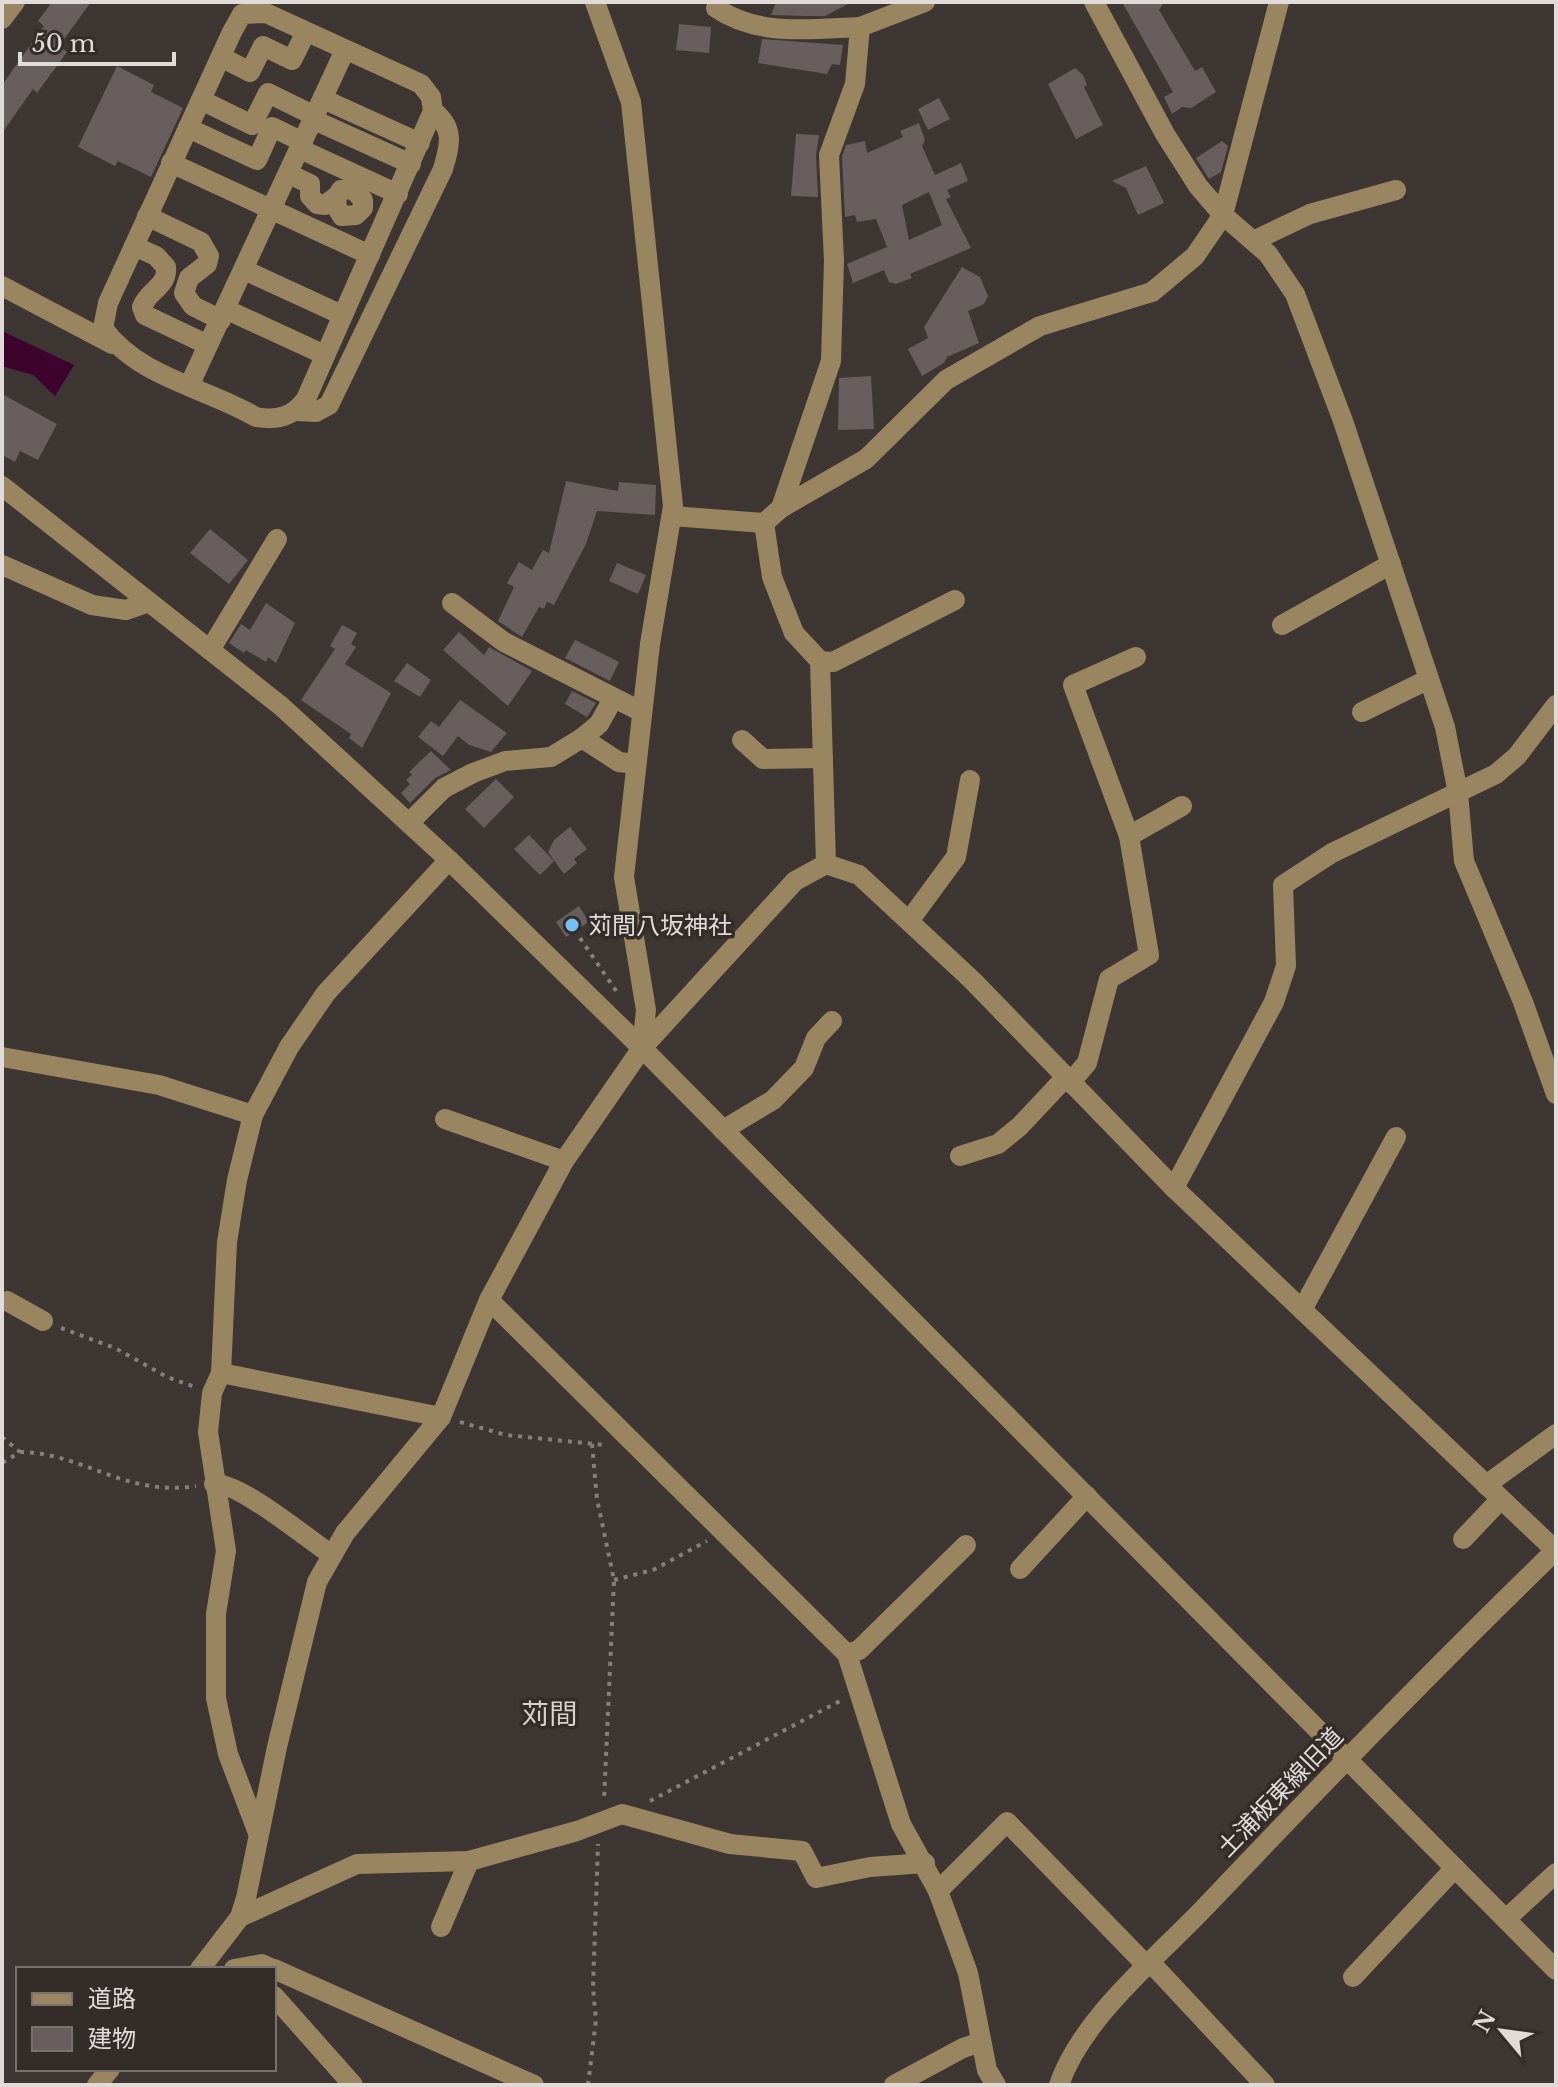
<svg xmlns="http://www.w3.org/2000/svg" width="1558" height="2087" font-family="'Libre Baskerville','Noto Sans JP',serif">
<style>
.water{fill:#3e022f}
.building{fill:#685e5e;fill-rule:evenodd}
.lines{fill:none;stroke-linecap:round;stroke-linejoin:round}
.path{stroke:#86807d;stroke-width:4;stroke-dasharray:4 6;stroke-linecap:butt}
.minor{stroke:#998660;stroke-width:20}
.poi-dot{fill:#72c1f5;stroke:#332c28;stroke-width:3}
.labels{text-anchor:middle;dominant-baseline:central;stroke-width:7;stroke-linejoin:round;paint-order:stroke}
.poi-label{font-size:24px;fill:#e0dbd9;stroke:#332c28;text-anchor:start}
.street-label{font-size:24px;fill:#e0dbd9;stroke:#332c28}
.quarter-label{font-size:28px;fill:#d9d0cb;stroke:#332c28}
</style>
<rect width="100%" height="100%" fill="#3d3632"/>
<polygon class="water" points="2,331 74,365 55,396 33,375 2,366"/>
<g class="building">
<polygon points="52,2 91,2 59,46 67,52 37,93 33,89 2,133 2,85 44,26 38,21"/>
<polygon points="776,2 852,2 825,16 804,16 771,15"/>
<polygon points="1122,2 1164,2 1159,10 1195,71 1202,67 1216,92 1191,108 1182,107 1172,114 1164,97 1173,92"/>
<polygon points="679,24 711,27 709,53 676,50"/>
<polygon points="762,39 843,45 840,65 832,64 827,74 758,63"/>
<polygon points="117,66 154,85 151,92 183,108 151,177 118,161 115,166 78,147"/>
<polygon points="1075,68 1083,75 1087,85 1084,87 1103,125 1076,139 1048,84"/>
<polygon points="939,98 950,119 928,130 918,109"/>
<path d="M 919,123 L 925,140 L 922,146 L 935,175 L 961,163 L 968,181 L 947,190 L 951,197 L 946,199 L 971,248 L 910,274 L 912,278 L 896,284 L 889,282 L 884,270 L 853,283 L 847,264 L 887,247 L 876,219 L 857,222 L 855,215 L 845,217 L 842,157 L 846,145 L 865,141 L 867,153 L 903,137 L 900,131 ZM 929,192 L 942,225 L 909,240 L 902,205 Z"/>
<polygon points="796,134 819,135 816,156 818,197 791,196"/>
<polygon points="1222,141 1228,146 1221,172 1209,179 1196,158"/>
<polygon points="1146,166 1164,203 1138,215 1126,188 1112,181"/>
<polygon points="962,267 980,277 988,296 984,304 968,311 979,343 947,357 944,363 922,376 908,349 928,338 924,327"/>
<polygon points="871,376 874,429 838,430 839,378"/>
<polygon points="2,394 57,424 38,460 20,451 15,462 2,455"/>
<polygon points="566,481 618,491 619,482 656,485 655,515 597,511 586,544 554,605 547,602 544,609 539,607 522,637 498,621 514,587 507,583 519,562 532,570 543,550 549,553"/>
<polygon points="210,529 248,560 229,584 190,553"/>
<polygon points="617,563 646,575 638,594 609,581"/>
<polygon points="266,603 295,623 276,663 268,657 266,662 246,650 244,653 229,643 241,624 250,630"/>
<polygon points="342,625 357,633 351,644 356,647 345,664 391,693 362,748 349,738 351,734 301,700 335,649 330,646"/>
<polygon points="459,632 484,655 489,647 532,671 508,706 443,650"/>
<polygon points="575,640 619,662 610,681 565,658"/>
<polygon points="407,663 431,680 420,697 394,681"/>
<polygon points="572,691 596,703 587,717 565,704"/>
<polygon points="460,700 507,733 491,752 469,745 458,736 443,756 418,737 431,721 439,727"/>
<polygon points="431,751 451,770 435,778 410,803 401,793 410,784 406,780 412,775 409,772"/>
<polygon points="496,779 514,797 484,828 465,809"/>
<polygon points="570,827 587,849 574,859 577,863 564,874 548,852 554,840"/>
<polygon points="529,835 554,861 540,875 514,849"/>
<polygon points="579,906 589,922 566,937 556,922"/>
</g>
<g class="lines">
<g class="path">
<polyline points="580,938 619,995"/>
<polyline points="61,1328 115,1348 167,1377 195,1387"/>
<polyline points="460,1422 506,1435 605,1445"/>
<polyline points="2,1437 20,1452 2,1463"/>
<polyline points="592,1444 597,1499 614,1580 604,1800"/>
<path d="M 20,1452 C 85,1453 124,1497 196,1486"/>
<polyline points="614,1580 653,1570 707,1541"/>
<polyline points="650,1801 840,1701"/>
<polyline points="588,2085 596,2020 593,1988 598,1844"/>
</g>
<g class="minor">
<polyline points="595,2 631,102 673,506 650,644 624,877 646,1010 642,1048"/>
<polyline points="1094,2 1165,134 1198,186 1223,215 1268,254 1295,294 1343,421 1445,727 1458,793 1464,861 1523,1002 1556,1094"/>
<path d="M 716,8 C 759,37 810,29 860,27"/>
<path d="M 266,13 L 421,84 L 431,97 L 433,111 L 306,399 C 293,417 277,421 256,417 C 205,387 139,378 103,328 L 108,303 L 232,32 L 242,14 Z"/>
<polyline points="2,19 15,2"/>
<polyline points="221,57 250,72 263,46 292,60 306,32"/>
<polyline points="323,99 420,143"/>
<polyline points="201,100 252,125 268,93 315,116"/>
<polyline points="314,120 411,164"/>
<polyline points="188,128 257,160 272,127 303,142"/>
<polyline points="300,149 398,194"/>
<polyline points="171,163 370,255"/>
<polyline points="289,174 310,184 310,196 317,204 325,205 337,196 336,206 342,216 356,215 363,208 363,200 353,189 341,190 337,196"/>
<polyline points="147,216 201,242 209,256 207,264 189,278 184,293 193,306 221,320"/>
<polyline points="1255,240 1310,214 1396,190"/>
<path d="M 134,246 L 156,256 L 166,267 C 168,287 148,290 142,307 L 145,315 L 208,345"/>
<polyline points="244,270 342,315"/>
<polyline points="2,286 112,344"/>
<polyline points="225,309 325,355"/>
<polyline points="189,386 345,50"/>
<path d="M 297,411 L 316,412 L 329,405 L 443,169 C 450,145 455,128 433,111"/>
<polyline points="2,486 281,706 449,860 642,1048 1556,1970"/>
<polyline points="781,508 866,459 946,380 1040,326 1152,292 1195,256 1223,215 1279,2"/>
<polyline points="672,516 764,523"/>
<polyline points="2,565 92,605 126,610 149,602"/>
<polyline points="452,603 504,642 642,712"/>
<polyline points="1282,625 1391,564"/>
<polyline points="210,650 277,539"/>
<polyline points="820,661 833,662 955,600"/>
<polyline points="1362,712 1429,679"/>
<polyline points="582,738 619,762 636,764"/>
<polyline points="742,740 763,759 823,758"/>
<polyline points="409,823 444,788 473,773 505,761 551,757 582,738 599,724 613,699"/>
<polyline points="1129,836 1073,685 1136,657"/>
<polyline points="826,864 859,875 972,980 1174,1188 1555,1550"/>
<polyline points="909,921 956,857 970,780"/>
<polyline points="2,1057 159,1085 253,1115"/>
<polyline points="1070,1083 1087,1063 1109,979 1149,955 1129,836 1182,806"/>
<polyline points="445,1119 564,1161"/>
<polyline points="723,1130 773,1100 804,1068 816,1038 832,1021"/>
<polyline points="960,1156 998,1144 1020,1126 1065,1078"/>
<polyline points="1174,1188 1274,1002 1286,966 1283,885 1332,853 1496,774 1517,756 1556,705"/>
<polyline points="489,1300 847,1654 901,1824 938,1891 968,1973 987,2070 996,2085"/>
<polyline points="7,1301 43,1321"/>
<polyline points="1302,1310 1396,1137"/>
<polyline points="221,1373 441,1417"/>
<path d="M 214,1484 C 238,1481 309,1540 332,1555"/>
<polyline points="1486,1485 1556,1434"/>
<polyline points="1463,1539 1501,1499"/>
<polyline points="1020,1569 1087,1496"/>
<polyline points="847,1654 859,1650 966,1545"/>
<polyline points="258,1833 228,1754 216,1698 216,1614 226,1551 208,1432 212,1393 221,1373 227,1242 237,1180 253,1115 289,1047 326,993 449,860"/>
<polyline points="938,1891 1007,1822 1148,1967"/>
<polyline points="240,1917 357,1864 469,1861 577,1831 622,1814 730,1844 802,1851 816,1878 870,1867 925,1863"/>
<polyline points="1506,1919 1556,1873"/>
<polyline points="441,1927 469,1861"/>
<polyline points="1152,1964 1265,2085"/>
<polyline points="200,1969 240,1917 246,1898 277,1747 317,1582 345,1533 441,1417 489,1300 564,1161 642,1048 795,881 826,864 820,661 794,633 772,577 764,523 781,508 831,361 834,261 829,155 855,84 860,27 925,2"/>
<polyline points="234,1969 262,1964 273,1969"/>
<polyline points="274,1969 534,2085"/>
<polyline points="1353,1977 1455,1868"/>
<polyline points="274,1996 353,2085"/>
<polyline points="97,2085 110,2069"/>
<polyline points="894,2085 963,2048 981,2042"/>
<path d="M 1059,2085 C 1082,2017 1159,1956 1208,1904 C 1322,1784 1437,1665 1556,1550"/>
</g>
</g>
<circle class="poi-dot" cx="572" cy="925" r="8"/>
<g class="labels">
<g class="poi-label">
<text x="588" y="925">苅間八坂神社</text>
</g>
<g class="street-label">
<text transform="translate(1280 1792) rotate(-46)">土浦板東線旧道</text>
</g>
<g class="quarter-label">
<text x="549" y="1714">苅間</text>
</g>
</g>
<rect width="1558" height="2087" fill="none" stroke="#e0dbd9" stroke-width="8"/>
<rect x="16" y="1967" width="260" height="104" fill="#332c28" stroke="#78726f" stroke-width="2"/>
<rect x="32" y="1993" width="40" height="12" fill="#998660" stroke="#78726f" stroke-width="2"/>
<text x="88" y="2007" font-size="24" fill="#e0dbd9">道路</text>
<rect x="32" y="2027" width="40" height="24" fill="#685e5e" stroke="#78726f" stroke-width="2"/>
<text x="88" y="2047" font-size="24" fill="#e0dbd9">建物</text>
<g transform="translate(1502 2031) rotate(299)" stroke="#332c28" stroke-width="6" paint-order="stroke">
<path d="M0-6L14 30L0 20L-14 30Z" fill="#e0dbd9"/>
<text y="-12" font-size="22" font-weight="bold" text-anchor="middle" fill="#e0dbd9">N</text>
</g>
<path d="M20 52v12h154v-12" fill="none" stroke="#e0dbd9" stroke-width="4"/>
<text x="32" y="52" font-size="24" fill="#e0dbd9" stroke="#332c28" stroke-width="6" paint-order="stroke">50 m</text>
</svg>
